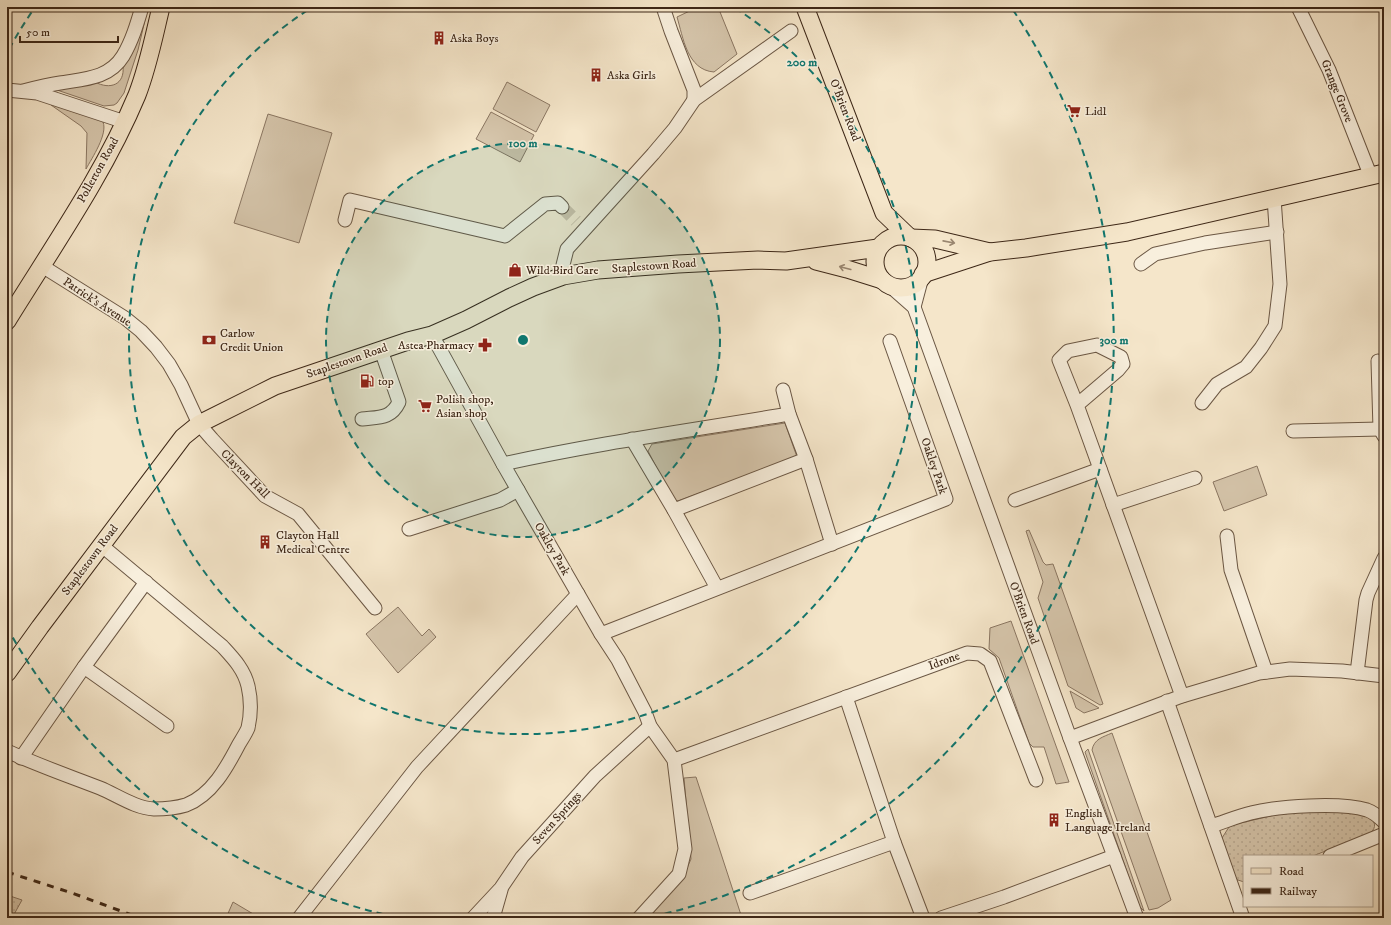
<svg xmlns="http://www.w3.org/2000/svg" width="1391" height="925" font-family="'IM FELL DW Pica',serif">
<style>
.grass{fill:#d6c6ac;stroke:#8a7662}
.park{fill:url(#park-dots);stroke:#8a7662}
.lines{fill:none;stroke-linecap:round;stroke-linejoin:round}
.minor-tunnel{stroke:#d0c0a6;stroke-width:13;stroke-dasharray:13 6;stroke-linecap:butt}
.minor-casing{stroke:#6b5744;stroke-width:15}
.major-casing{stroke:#3d2717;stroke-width:19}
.minor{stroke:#f8efdd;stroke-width:13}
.major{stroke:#f5e6ca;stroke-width:17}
.rail{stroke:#3d2717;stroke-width:3;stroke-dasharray:7 7;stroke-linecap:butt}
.oneway{stroke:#998670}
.ring{fill:none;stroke:#0f766e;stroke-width:2;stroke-dasharray:7 5}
.labels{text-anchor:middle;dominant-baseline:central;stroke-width:3;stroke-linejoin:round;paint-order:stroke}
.poi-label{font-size:12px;fill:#3d2717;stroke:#f8efdd;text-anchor:start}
.street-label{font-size:12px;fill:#3d2717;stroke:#f8efdd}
.centre{fill:#0f766e;stroke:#f8efdd;stroke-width:2}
.ring-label{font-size:12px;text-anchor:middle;font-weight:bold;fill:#0f766e;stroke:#f8efdd;stroke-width:3;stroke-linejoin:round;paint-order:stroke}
</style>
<defs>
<pattern id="park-dots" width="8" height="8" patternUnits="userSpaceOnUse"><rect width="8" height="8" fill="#d6c6ac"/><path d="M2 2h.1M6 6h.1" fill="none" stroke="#b9aa93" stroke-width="1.8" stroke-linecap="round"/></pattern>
</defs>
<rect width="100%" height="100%" fill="#f5e6ca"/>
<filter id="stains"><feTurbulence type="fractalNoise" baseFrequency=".005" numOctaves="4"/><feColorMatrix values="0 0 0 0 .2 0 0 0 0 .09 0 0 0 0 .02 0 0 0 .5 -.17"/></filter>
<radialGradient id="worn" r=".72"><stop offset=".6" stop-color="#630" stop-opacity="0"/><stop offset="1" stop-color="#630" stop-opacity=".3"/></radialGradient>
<g class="grass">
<path d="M 148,7 L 138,50 L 124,93 L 117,103 L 114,105 L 104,106 L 54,89 L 95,82 C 110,90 125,85 123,66 Z"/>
<path d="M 698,7 L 718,7 L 737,54 L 714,72 C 687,70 683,37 677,17 Z"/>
<polygon points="507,82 550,105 536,132 493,109"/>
<path d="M 54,103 L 97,117 L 103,122 C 108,134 92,158 86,169 L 87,133 L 81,126 L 51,105 Z"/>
<polygon points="491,112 534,135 520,162 476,139"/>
<polygon points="268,114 332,133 299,243 234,223"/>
<polygon points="785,423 797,457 678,501 673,500 648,451 652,444"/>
<polygon points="1257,466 1267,495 1224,511 1213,482"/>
<polygon points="1029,530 1043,562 1046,565 1053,564 1103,704 1100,705 1068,686 1038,598 1043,582 1026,531"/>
<polygon points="398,607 422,636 429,629 436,637 398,673 366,634"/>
<polygon points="1011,621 1069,782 1056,784 1044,747 1033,747 1029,743 999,658 989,649 990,628"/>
<polygon points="1070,691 1099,708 1084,713 1076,708"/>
<path d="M 1112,733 L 1171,900 L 1158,908 L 1149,910 L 1092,750 C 1094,739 1103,737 1112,733 Z"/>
<polygon points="1088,749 1144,911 1139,906 1085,752"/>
<polygon points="696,777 742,918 647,918 684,875 691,859 684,778"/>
<polygon points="233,902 260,918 226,918"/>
</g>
<g class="park">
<path d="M 1338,811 C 1346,812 1360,813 1367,816 C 1376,820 1377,828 1370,833 L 1313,856 L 1244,856 L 1244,882 L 1235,879 L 1222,838 L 1229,827 L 1236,824 L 1275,815 L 1300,812 Z"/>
<polygon points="7,895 22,900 12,918 7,918"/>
</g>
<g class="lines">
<polyline class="minor-tunnel" points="562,207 576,221"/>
<g class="minor-casing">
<g id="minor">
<polyline points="663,7 671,31 694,90 694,100"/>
<polyline points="1298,7 1329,70 1371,177"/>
<polyline points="7,90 37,93 125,122"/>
<path d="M 23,91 C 35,88 47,85 60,83 C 83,79 109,79 123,56 C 132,41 137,24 142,7"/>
<polyline points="345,220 350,200 505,236 545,204 558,203 562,207"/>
<polyline points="1141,264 1155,254 1205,243 1277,232"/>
<polyline points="42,266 125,318 141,331 156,347 169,364 181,385 199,424 212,439 265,496 298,514 375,608"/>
<polyline points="563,276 563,265 567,249 653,154 675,128 694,100 791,31"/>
<polyline points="889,285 914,307 1070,738 1137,918"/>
<polyline points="914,307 922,277"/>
<polyline points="432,335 503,464 601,634 618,660 645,712 650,726 674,760 685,849 679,874 639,918"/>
<polyline points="1378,361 1380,429 1384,436"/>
<polyline points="783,390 789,414 806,459 832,544"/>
<polyline points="1202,403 1217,384 1246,367 1261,348 1275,326 1280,284 1274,198"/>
<polyline points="1077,405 1118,370 1123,364 1121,357 1097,345 1068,351 1059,360 1077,405 1182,696"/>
<path d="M 362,419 C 379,417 391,419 399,402 L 381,350"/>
<polyline points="1293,431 1380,429"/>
<polyline points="632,439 674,510 717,588"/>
<path d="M 503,464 C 598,443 694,430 789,414"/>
<polyline points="1015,500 1100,469"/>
<polyline points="1113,505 1195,478"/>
<polyline points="674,510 806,459"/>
<polyline points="409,529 500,500 518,490"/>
<polyline points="1227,536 1231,570 1266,672"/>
<polyline points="601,634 946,499 890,341"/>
<polyline points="84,667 167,726"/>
<polyline points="1357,673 1366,600 1368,593 1384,558"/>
<polyline points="846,697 894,842 923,918"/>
<polyline points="1167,701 1243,918"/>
<polyline points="1070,738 1182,696 1259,673 1290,669 1342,671 1384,676"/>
<path d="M 7,751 C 37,765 69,776 100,788 C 117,795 135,808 154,809 C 165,809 176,808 186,805 C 212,795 227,767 239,744 C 242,739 246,733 248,728 C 251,715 251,699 248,686 C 244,669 233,658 222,646 L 101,545"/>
<polyline points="21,758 84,667 146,582"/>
<polyline points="674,760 967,653 980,654 990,661 1036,780"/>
<path d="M 1211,826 C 1224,822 1238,816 1251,813 C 1278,806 1341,802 1367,810 C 1373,812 1379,817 1384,822"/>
<polyline points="1330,856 1384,834"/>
<polyline points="750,893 894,842"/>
<polyline points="299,918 417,767 578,594"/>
<polyline points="473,918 501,888 522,857 595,776 650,726"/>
<polyline points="493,918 501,890"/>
<polyline points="941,918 1004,897 1114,856"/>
</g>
</g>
<g class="major-casing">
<g id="major">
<polyline points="805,7 884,213 908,236"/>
<circle cx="901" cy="262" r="26"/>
<polyline points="911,238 935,239 990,252"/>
<polyline points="816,261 847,269 882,280"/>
<polyline points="923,274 990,252 1026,248 1127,232 1384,173"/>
<path d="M 7,321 C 52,248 104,174 137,95 C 148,67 154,36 161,7"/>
<polyline points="7,673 40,627 183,437 199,424 275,386 408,341 432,335 466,320 509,298 533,287 563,276 598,270 678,264 758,260 786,261 878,248"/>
</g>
</g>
<use href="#minor" class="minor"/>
<use href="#major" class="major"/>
<polyline class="rail" points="7,872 72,893 140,918"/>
</g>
<defs><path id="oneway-shaft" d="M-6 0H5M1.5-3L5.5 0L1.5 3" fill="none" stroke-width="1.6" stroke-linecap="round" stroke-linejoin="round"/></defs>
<g class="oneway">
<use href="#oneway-shaft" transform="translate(949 242) rotate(11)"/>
<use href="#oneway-shaft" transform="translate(845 268) rotate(-165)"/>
</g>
<circle cx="523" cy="340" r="197" fill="#0f766e" fill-opacity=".12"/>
<g class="ring">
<circle cx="523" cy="340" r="197"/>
<path d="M735 8A394 394 0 1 1 311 8"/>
<path d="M395 917A591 591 0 0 1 9 631M9 49A591 591 0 0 1 33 10M1013 10A591 591 0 0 1 651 917"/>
</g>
<defs>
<g id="building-bare" transform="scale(1.08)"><path d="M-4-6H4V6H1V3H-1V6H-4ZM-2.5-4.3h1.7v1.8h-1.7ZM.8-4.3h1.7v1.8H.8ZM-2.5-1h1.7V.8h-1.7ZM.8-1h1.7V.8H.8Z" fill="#8f2418" stroke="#f8efdd" stroke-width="2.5" paint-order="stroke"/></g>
<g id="supermarket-bare" transform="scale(1.08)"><path d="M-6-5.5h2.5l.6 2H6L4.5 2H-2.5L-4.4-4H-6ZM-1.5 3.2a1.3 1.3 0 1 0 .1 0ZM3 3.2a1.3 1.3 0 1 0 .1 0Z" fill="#8f2418" stroke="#f8efdd" stroke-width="2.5" paint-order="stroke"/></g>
<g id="shop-bare" transform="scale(1.08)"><path d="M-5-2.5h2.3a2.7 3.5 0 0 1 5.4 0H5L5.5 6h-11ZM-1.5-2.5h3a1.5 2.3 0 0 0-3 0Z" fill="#8f2418" stroke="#f8efdd" stroke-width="2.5" paint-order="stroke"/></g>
<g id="bank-bare" transform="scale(1.08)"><path d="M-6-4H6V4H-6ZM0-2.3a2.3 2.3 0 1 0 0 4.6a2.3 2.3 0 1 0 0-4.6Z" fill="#8f2418" stroke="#f8efdd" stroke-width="2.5" paint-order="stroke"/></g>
<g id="pharmacy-bare" transform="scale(1.08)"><path d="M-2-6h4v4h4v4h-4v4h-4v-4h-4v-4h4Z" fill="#8f2418" stroke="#f8efdd" stroke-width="2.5" paint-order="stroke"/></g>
<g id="fuel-bare" transform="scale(1.08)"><path d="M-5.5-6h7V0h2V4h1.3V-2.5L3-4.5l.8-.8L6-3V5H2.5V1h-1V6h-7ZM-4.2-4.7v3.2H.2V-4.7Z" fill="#8f2418" stroke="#f8efdd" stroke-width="2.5" paint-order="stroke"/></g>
</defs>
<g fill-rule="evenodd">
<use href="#building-bare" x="439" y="38"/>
<use href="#building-bare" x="596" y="75"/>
<use href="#supermarket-bare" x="1074" y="111"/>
<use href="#shop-bare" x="515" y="270"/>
<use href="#bank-bare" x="209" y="340"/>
<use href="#pharmacy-bare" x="485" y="345"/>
<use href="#fuel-bare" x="367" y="381"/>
<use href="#supermarket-bare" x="425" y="406"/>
<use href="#building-bare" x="265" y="542"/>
<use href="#building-bare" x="1054" y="820"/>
</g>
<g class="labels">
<g class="poi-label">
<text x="450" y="38">Aska Boys</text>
<text x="607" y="75">Aska Girls</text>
<text x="1085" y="111">Lidl</text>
<text x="526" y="270">Wild Bird Care</text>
<text x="220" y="333">Carlow<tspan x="220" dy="14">Credit Union</tspan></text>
<text x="474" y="345" text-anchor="end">Astea Pharmacy</text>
<text x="378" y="381">top</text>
<text x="436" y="399">Polish shop,<tspan x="436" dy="14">Asian shop</tspan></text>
<text x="276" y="535">Clayton Hall<tspan x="276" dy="14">Medical Centre</tspan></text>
<text x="1065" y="813">English<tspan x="1065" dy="14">Language Ireland</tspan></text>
</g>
<g class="street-label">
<text transform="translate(1337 91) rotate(68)">Grange Grove</text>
<text transform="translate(845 110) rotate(69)">O'Brien Road</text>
<text transform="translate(98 170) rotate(-61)">Pollerton Road</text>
<text transform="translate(654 266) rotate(-4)">Staplestown Road</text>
<text transform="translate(97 302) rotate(33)">Patrick's Avenue</text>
<text transform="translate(347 361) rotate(-19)">Staplestown Road</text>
<text transform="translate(934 466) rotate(71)">Oakley Park</text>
<text transform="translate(245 474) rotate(45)">Clayton Hall</text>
<text transform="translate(552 549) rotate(60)">Oakley Park</text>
<text transform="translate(90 560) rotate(-53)">Staplestown Road</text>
<text transform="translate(1024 613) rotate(70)">O'Brien Road</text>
<text transform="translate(944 661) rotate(-20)">Idrone</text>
<text transform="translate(557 818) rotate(-48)">Seven Springs</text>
</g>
</g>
<circle cx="523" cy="340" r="6" class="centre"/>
<g class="ring-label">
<text x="802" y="66">200 m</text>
<text x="523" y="147">100 m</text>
<text x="1114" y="344">300 m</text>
</g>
<rect width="1391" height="925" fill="none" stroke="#f5e6ca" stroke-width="24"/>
<rect x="8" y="8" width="1375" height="909" fill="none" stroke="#3d2717" stroke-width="2"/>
<rect x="12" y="12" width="1367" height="901" fill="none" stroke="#3d2717"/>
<rect x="1243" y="855" width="130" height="52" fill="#f8efdd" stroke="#ad9f8e"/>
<rect x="1251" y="868" width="20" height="6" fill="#f5e6ca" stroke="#ad9f8e"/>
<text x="1279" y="875" font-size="12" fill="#3d2717">Road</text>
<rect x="1251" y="888" width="20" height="6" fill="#3d2717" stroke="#ad9f8e"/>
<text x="1279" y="895" font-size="12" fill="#3d2717">Railway</text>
<path d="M20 36v6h98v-6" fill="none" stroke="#3d2717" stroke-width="2"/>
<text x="26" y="36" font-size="12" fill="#3d2717" stroke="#f8efdd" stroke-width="3" paint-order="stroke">50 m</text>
<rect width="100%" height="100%" filter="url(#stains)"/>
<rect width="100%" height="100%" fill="url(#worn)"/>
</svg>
